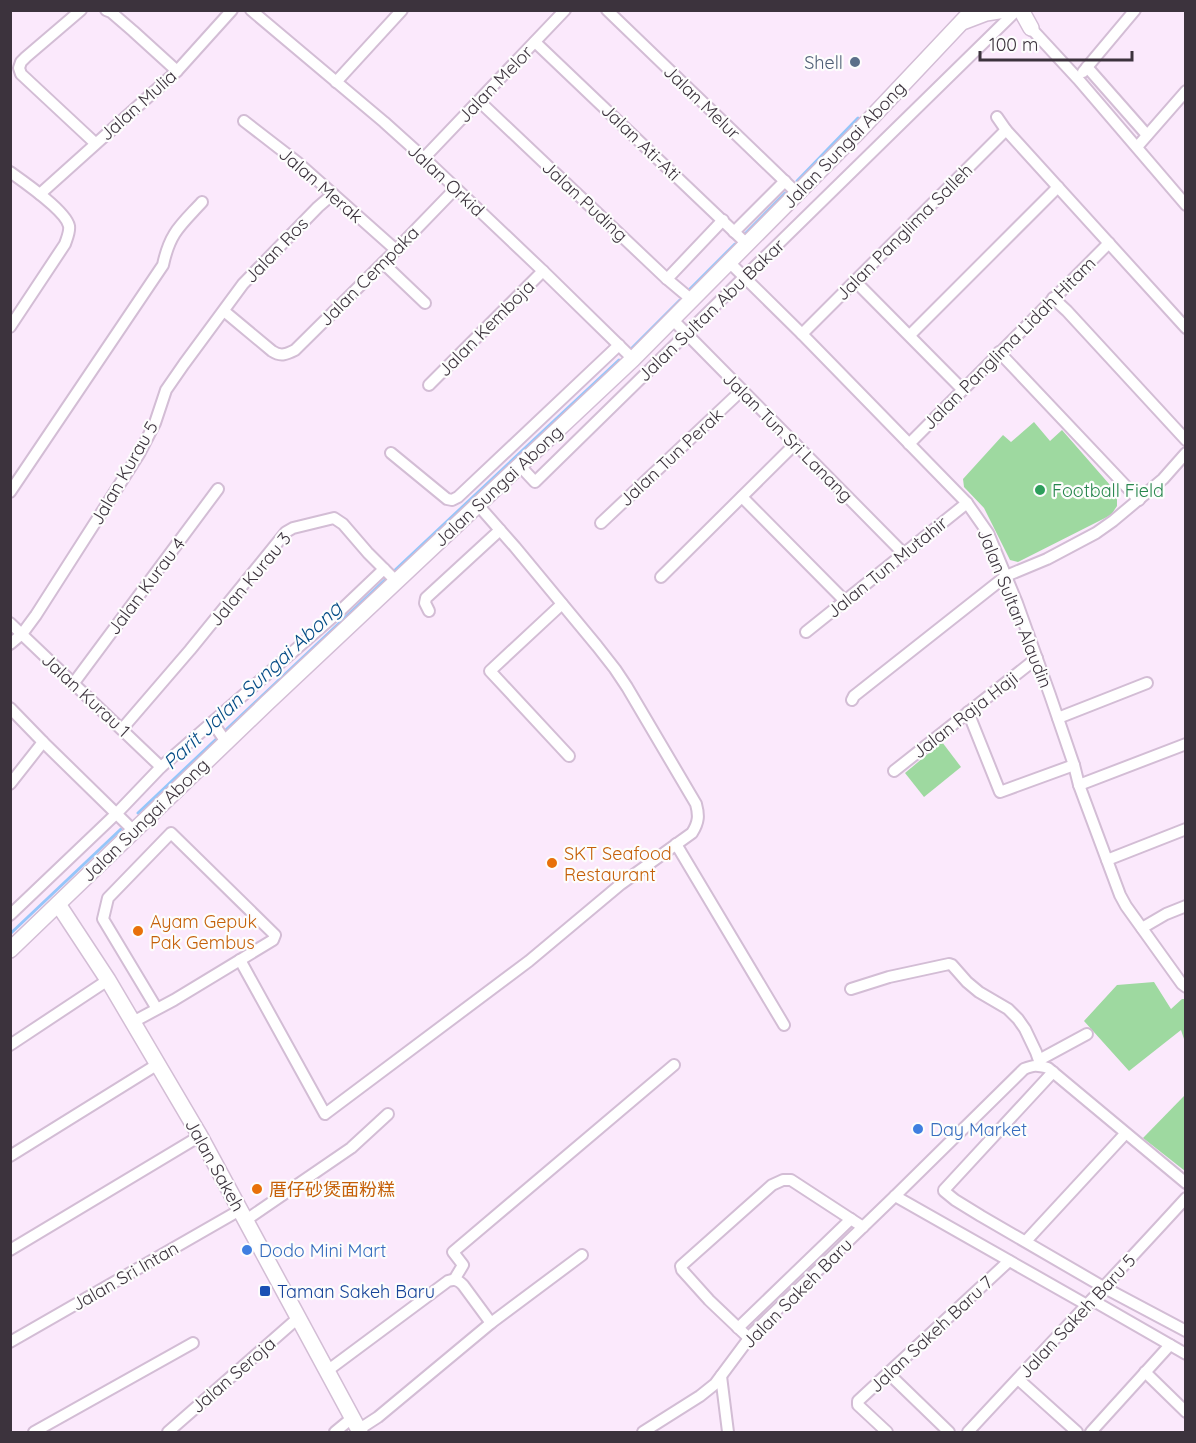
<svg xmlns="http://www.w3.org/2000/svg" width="1196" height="1443" font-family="Quicksand,'Noto Sans SC',sans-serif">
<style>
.green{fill:#9ed9a0}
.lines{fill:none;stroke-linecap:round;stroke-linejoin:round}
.stream{stroke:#95c6fa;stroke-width:3}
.street-casing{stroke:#d3bdd5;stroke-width:14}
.secondary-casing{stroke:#d3bdd5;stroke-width:18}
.street{stroke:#fff;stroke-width:10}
.secondary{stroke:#fff;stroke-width:15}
.service-dot{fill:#5c6f8a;stroke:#fdfdfd;stroke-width:2}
.leisure-dot{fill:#2e9e5b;stroke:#fdfdfd;stroke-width:2}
.food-dot{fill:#e8710a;stroke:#fdfdfd;stroke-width:2}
.shop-dot{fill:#3f7fe0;stroke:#fdfdfd;stroke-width:2}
.transit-dot{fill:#1a4fb4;stroke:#fdfdfd;stroke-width:2}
.labels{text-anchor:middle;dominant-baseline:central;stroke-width:4.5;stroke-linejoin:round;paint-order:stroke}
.service-label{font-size:18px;fill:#4e5e75;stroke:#fdfdfd;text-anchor:end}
.street-label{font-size:18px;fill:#3c333d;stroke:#fdfdfd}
.leisure-label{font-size:18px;fill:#27864d;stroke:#fdfdfd;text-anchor:start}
.food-label{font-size:18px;fill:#c56008;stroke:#fdfdfd;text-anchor:start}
.shop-label{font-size:18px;fill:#366cbe;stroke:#fdfdfd;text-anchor:start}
.transit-label{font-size:18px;fill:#164399;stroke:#fdfdfd;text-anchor:start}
.water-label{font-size:20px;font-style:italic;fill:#044c86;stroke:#fdfdfd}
</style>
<rect width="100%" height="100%" fill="#fbe9fc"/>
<g class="green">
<polygon points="1034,422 1050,441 1062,430 1117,493 1117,506 1111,515 1018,562 1010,560 984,508 964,487 963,479 1003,435 1011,442"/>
<polygon points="942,742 961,767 924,797 905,773"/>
<polygon points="1154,982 1171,1009 1182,999 1185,999 1185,1042 1181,1030 1129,1071 1084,1021 1117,985"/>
<polygon points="1185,1095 1185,1171 1143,1138"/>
</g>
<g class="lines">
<g class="stream">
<polyline points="797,181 858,118"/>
<polyline points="745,234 785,193"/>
<polyline points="690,289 735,244"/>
<polyline points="630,350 680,300"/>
<polyline points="393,572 619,360"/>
<polyline points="138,813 387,578"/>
<polyline points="10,934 121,829"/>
</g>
<g class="street-casing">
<g id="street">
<polyline points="81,10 26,57 21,62 19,68 21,74 95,143"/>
<polyline points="106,10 111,12 133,31 177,71"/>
<polyline points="251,10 384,122 424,158 543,271 633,359"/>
<polyline points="607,10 797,193"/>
<polyline points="1028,25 1078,79 1186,205"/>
<polyline points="535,42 747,244"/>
<polyline points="1087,67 1147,135"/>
<polyline points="1083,72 1135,10"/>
<polyline points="336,82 402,10"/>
<polyline points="479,101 667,279 692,300"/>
<polyline points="997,117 1006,130 1186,328"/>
<polyline points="244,121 297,162 396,250"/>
<polyline points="1137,147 1186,91"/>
<polyline points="424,158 565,10"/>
<path d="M 10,172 C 24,182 66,211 69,226 C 70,232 67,238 65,244 L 10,327"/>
<polyline points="40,194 177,71 232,10"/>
<polyline points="734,232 785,181"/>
<polyline points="729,262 802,334 967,503 988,533 1017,603 1050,695 1074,765 1079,785 1120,895 1126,906 1182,984 1186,987"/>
<polyline points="383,263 425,303"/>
<polyline points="667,279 723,220"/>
<polyline points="855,281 962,389"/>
<polyline points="1053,298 1067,311 1186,440"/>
<path d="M 224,311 L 272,351 C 281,357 287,354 295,350 L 396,250 L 455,189"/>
<polyline points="672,319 904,554"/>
<polyline points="802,334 1006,130"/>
<polyline points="910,335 1058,187"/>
<polyline points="999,352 1139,500"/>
<polyline points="429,385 543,271"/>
<polyline points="909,444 1109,243"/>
<polyline points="391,453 447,499 452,500 458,497 619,345"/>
<polyline points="520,466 535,482 1015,12"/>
<path d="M 10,492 L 163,265 C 170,232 181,225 202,202"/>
<polyline points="742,497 845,601"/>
<polyline points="601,523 742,390"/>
<polyline points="661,577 795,444"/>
<polyline points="562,604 490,671 569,756"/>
<polyline points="429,611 425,603 426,598 500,530"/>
<polyline points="10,623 161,767"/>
<polyline points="806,632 967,503"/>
<polyline points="10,644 22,634 36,615 139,454 155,423 166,390 184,364 243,284 318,207 333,194"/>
<polyline points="73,684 218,489"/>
<polyline points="852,700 854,696 1006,576 1047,559 1096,533 1113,521 1163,479 1186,453"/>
<polyline points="10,708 43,742 134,831"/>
<polyline points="968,712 1000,792 1074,765"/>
<polyline points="1058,718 1147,683"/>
<polyline points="213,723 226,742"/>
<polyline points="122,729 190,650 286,532 293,528 334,518 343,524 368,553 396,581"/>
<polyline points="894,771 1037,658"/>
<polyline points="10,784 43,742"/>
<polyline points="1079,785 1186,744"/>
<polyline points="676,844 784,1025"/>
<polyline points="1107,860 1186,829"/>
<polyline points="10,915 117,813 161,767 343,608 384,569"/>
<polyline points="1142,928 1166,914 1186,906"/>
<path d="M 240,960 L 325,1114 L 529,961 L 621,884 L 692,833 C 699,822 699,815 696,804 L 627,687 L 615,669 L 597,646 L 515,547 L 478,505"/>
<polyline points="851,989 889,977 949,964 952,965 967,982 979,992 1008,1009 1018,1019 1025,1029 1036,1052 1041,1066"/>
<polyline points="133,1022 174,1000 273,940 275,935 171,833 108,898 103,919 157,1009"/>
<polyline points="10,1045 108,980"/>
<polyline points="1039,1060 1087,1034"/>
<polyline points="1053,1072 944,1190 944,1191 955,1200 981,1216 1105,1288 1186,1331"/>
<polyline points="10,1156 158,1064"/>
<polyline points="895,1196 1087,1305"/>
<polyline points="246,1220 351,1148 388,1114"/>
<polyline points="1026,1241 1125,1134"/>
<polyline points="10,1250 200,1136"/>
<polyline points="454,1280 463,1265 453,1252 674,1065"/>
<polyline points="1092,1300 1186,1354"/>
<polyline points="738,1328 851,1219"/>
<polyline points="749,1338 709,1300 682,1270 681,1266 772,1185 783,1180 791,1180 863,1227"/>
<polyline points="10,1342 240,1210"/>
<path d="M 327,1371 L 448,1281 C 455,1279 458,1280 463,1285 L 491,1323"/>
<polyline points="1145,1372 1186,1412"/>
<polyline points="888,1373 949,1432"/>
<polyline points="721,1376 728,1432"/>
<polyline points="1018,1379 1077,1432"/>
<polyline points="358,1430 378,1417 491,1323 582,1255"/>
<polyline points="34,1432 193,1343"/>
<polyline points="168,1432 298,1318"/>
<polyline points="335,1432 352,1418"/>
<path d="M 643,1432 L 700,1396 L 715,1384 L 753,1333 L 895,1196 L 1024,1069 C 1034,1065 1036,1065 1048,1068 L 1186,1183"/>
<polyline points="887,1432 858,1405 858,1401 1009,1261"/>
<path d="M 968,1432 C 1040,1354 1114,1277 1186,1198"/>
<polyline points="1091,1432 1170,1345"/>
</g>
</g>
<g class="secondary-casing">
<g id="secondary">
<polyline points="1021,10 1031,28"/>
<polyline points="965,21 986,13 1005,10"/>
<polyline points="58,904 108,980 200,1136 360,1432"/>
<polyline points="10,950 267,703 633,359 857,133 973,10"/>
</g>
</g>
<use href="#street" class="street"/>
<use href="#secondary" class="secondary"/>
</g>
<circle class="service-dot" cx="855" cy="62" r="6"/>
<circle class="leisure-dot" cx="1040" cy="490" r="6"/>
<g class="food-dot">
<circle cx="552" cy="863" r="6"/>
<circle cx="138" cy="931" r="6"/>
<circle cx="257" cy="1189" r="6"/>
</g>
<g class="shop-dot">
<circle cx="918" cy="1129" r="6"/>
<circle cx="247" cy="1250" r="6"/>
</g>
<rect class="transit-dot" x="259" y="1285" width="12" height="12" rx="3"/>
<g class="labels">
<g class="service-label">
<text x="843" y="62">Shell</text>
</g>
<g class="street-label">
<text transform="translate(495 84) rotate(-46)">Jalan Melor</text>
<text transform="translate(702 102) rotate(44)">Jalan Melur</text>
<text transform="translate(138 105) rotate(-42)">Jalan Mulia</text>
<text transform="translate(641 142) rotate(44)">Jalan Ati-Ati</text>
<text transform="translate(844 145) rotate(-46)">Jalan Sungai Abong</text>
<text transform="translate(446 180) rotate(43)">Jalan Orkid</text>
<text transform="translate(321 185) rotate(41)">Jalan Merak</text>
<text transform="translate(585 201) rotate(43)">Jalan Puding</text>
<text transform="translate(904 232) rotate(-45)">Jalan Panglima Salleh</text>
<text transform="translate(276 250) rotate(-46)">Jalan Ros</text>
<text transform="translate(369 276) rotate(-45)">Jalan Cempaka</text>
<text transform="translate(711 310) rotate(-44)">Jalan Sultan Abu Bakar</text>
<text transform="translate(486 328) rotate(-45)">Jalan Kemboja</text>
<text transform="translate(1009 343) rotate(-45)">Jalan Panglima Lidah Hitam</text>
<text transform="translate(788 437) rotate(45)">Jalan Tun Sri Lanang</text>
<text transform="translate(671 457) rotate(-43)">Jalan Tun Perak</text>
<text transform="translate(124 473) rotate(-60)">Jalan Kurau 5</text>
<text transform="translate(498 486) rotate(-43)">Jalan Sungai Abong</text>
<text transform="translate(887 567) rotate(-39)">Jalan Tun Mutahir</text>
<text transform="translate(250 579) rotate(-50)">Jalan Kurau 3</text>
<text transform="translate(146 586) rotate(-53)">Jalan Kurau 4</text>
<text transform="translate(1015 608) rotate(68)">Jalan Sultan Alaudin</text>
<text transform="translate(86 695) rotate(43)">Jalan Kurau 1</text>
<text transform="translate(965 715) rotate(-38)">Jalan Raja Haji</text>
<text transform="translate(145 820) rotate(-44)">Jalan Sungai Abong</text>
<text transform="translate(215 1165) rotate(61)">Jalan Sakeh</text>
<text transform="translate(125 1276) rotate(-30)">Jalan Sri Intan</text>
<text transform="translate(797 1293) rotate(-45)">Jalan Sakeh Baru</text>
<text transform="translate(1077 1316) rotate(-47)">Jalan Sakeh Baru 5</text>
<text transform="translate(931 1334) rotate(-43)">Jalan Sakeh Baru 7</text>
<text transform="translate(233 1375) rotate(-41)">Jalan Seroja</text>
</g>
<g class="leisure-label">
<text x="1052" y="490">Football Field</text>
</g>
<g class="food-label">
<text x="564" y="853">SKT Seafood<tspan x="564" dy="21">Restaurant</tspan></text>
<text x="150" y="921">Ayam Gepuk<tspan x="150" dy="21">Pak Gembus</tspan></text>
<text x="269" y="1189">厝仔砂煲面粉糕</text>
</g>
<g class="shop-label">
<text x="930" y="1129">Day Market</text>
<text x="259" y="1250">Dodo Mini Mart</text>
</g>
<g class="transit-label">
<text x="277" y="1291">Taman Sakeh Baru</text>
</g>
<g class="water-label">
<text transform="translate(252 685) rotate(-43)">Parit Jalan Sungai Abong</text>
</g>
</g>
<rect width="1196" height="1443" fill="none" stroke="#3c333d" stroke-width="24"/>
<path d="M980 51v9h152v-9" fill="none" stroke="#3c333d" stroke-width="3"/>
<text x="989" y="51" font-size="18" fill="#3c333d" stroke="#fdfdfd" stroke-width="4.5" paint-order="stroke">100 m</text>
</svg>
